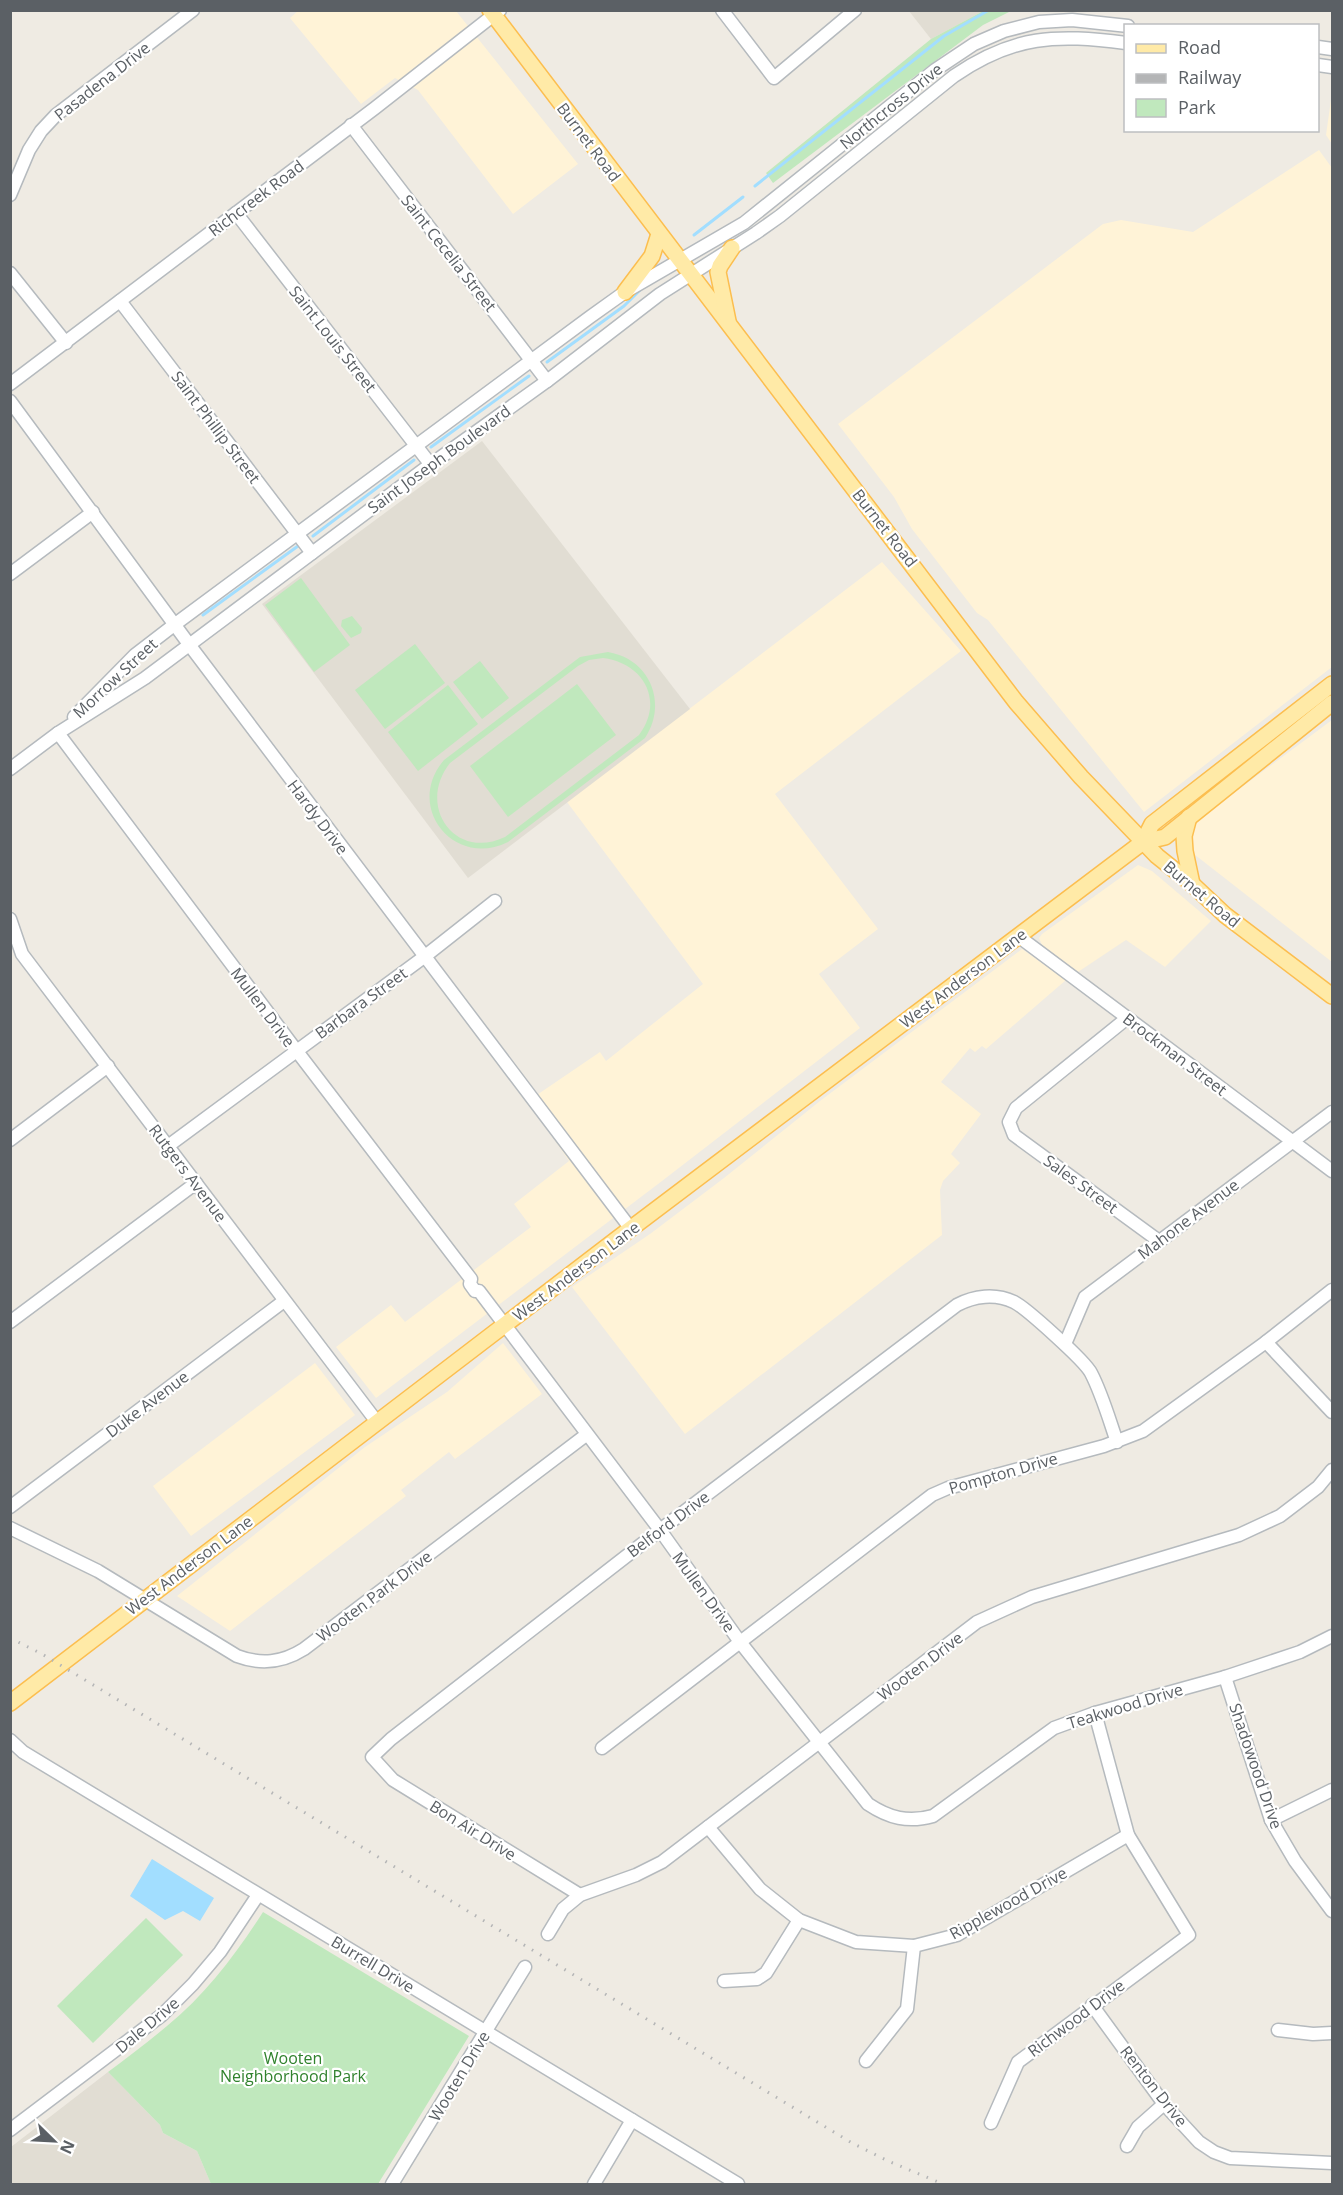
<svg xmlns="http://www.w3.org/2000/svg" width="1343" height="2195" font-family="'Open Sans',sans-serif">
<style>
.commercial{fill:#fff3d7}
.education{fill:#e1ddd3}
.green{fill:#c0e8bd;fill-rule:evenodd}
.water{fill:#a2deff}
.lines{fill:none;stroke-linecap:round;stroke-linejoin:round}
.stream{stroke:#a2deff;stroke-width:3}
.minor-casing{stroke:#b5babe;stroke-width:15}
.major-casing{stroke:#fcbe4f;stroke-width:18}
.minor{stroke:#fff;stroke-width:12}
.major{stroke:#ffeaa7;stroke-width:15}
.rail{stroke:#b4b5b6;stroke-width:3;stroke-dasharray:1.5 8;stroke-linecap:butt}
.labels{text-anchor:middle;dominant-baseline:central;stroke-width:4.5;stroke-linejoin:round;paint-order:stroke}
.street-label{font-size:16px;fill:#5b6065;stroke:#fff}
.park-label{font-size:16px;fill:#30822d;stroke:#fff}
</style>
<rect width="100%" height="100%" fill="#efebe3"/>
<g class="commercial">
<polygon points="299,10 456,11 578,164 513,214 418,90 395,78 361,104 290,18"/>
<polygon points="1332,93 1332,144 1326,135"/>
<polygon points="1319,150 1332,168 1332,667 1144,812 988,620 977,613 912,529 894,497 838,424 1103,224 1121,220 1193,232"/>
<polygon points="882,562 961,651 775,794 878,929 819,974 860,1028 662,1181 376,1398 336,1347 391,1305 405,1322 531,1227 514,1204 569,1161 528,1101 600,1052 606,1061 703,984 567,802"/>
<polygon points="1332,720 1332,962 1190,851 1192,824"/>
<polygon points="1138,865 1152,871 1211,921 1165,967 1126,940 1078,972 1042,945 1039,938 1042,934"/>
<polygon points="1022,949 1066,980 986,1049 982,1046 975,1052 970,1048 941,1082 981,1114 951,1154 960,1163 943,1181 940,1190 942,1235 685,1434 572,1287 650,1234 724,1178 820,1101"/>
<polygon points="503,1343 542,1394 455,1459 449,1452 401,1490 406,1496 230,1631 177,1596 365,1447 447,1392"/>
<polygon points="315,1363 355,1415 191,1536 153,1486"/>
</g>
<g class="education">
<polygon points="909,11 983,11 931,39"/>
<polygon points="482,441 690,709 468,878 262,604"/>
<polygon points="108,2072 160,2125 163,2133 197,2151 211,2184 11,2184 11,2147"/>
</g>
<g class="green">
<polygon points="983,11 1011,11 983,25 773,183 766,173 931,39"/>
<polygon points="301,578 350,645 314,672 265,605"/>
<polygon points="352,616 362,628 361,633 351,638 341,626 342,620"/>
<polygon points="415,644 445,683 385,729 355,690"/>
<path d="M 608,652 C 650,659 668,703 645,738 L 508,842 C 454,869 404,807 444,760 L 580,657 ZM 603,658 C 643,663 665,700 639,735 L 505,837 C 455,861 416,806 450,763 L 578,666 L 589,660 Z"/>
<polygon points="480,661 509,698 482,719 453,682"/>
<polygon points="577,684 616,735 508,817 470,766"/>
<polygon points="448,685 478,724 418,771 388,732"/>
<path d="M 263,1912 L 469,2036 L 378,2184 L 211,2184 L 197,2151 L 163,2133 L 160,2125 L 108,2072 C 128,2057 148,2042 167,2026 C 206,1994 236,1954 263,1912 Z"/>
<polygon points="146,1918 183,1955 93,2043 57,2006"/>
</g>
<polygon class="water" points="152,1859 214,1898 200,1921 183,1911 165,1920 130,1896"/>
<g class="lines">
<g class="stream">
<polyline points="755,186 944,36 989,10"/>
<polyline points="694,235 743,197"/>
<polyline points="547,362 624,306 640,290"/>
<polyline points="431,447 529,376"/>
<polyline points="313,536 414,460"/>
<polyline points="203,615 298,546"/>
</g>
<g class="minor-casing">
<g id="minor">
<polyline points="722,10 774,78 855,10"/>
<polyline points="1318,47 1332,49"/>
<polyline points="1318,65 1332,67"/>
<polyline points="351,125 547,381"/>
<polyline points="10,195 29,150 41,131 56,115 193,10"/>
<polyline points="236,213 431,465"/>
<polyline points="10,273 66,343"/>
<polyline points="120,301 312,553"/>
<polyline points="10,384 375,108 500,10"/>
<polyline points="10,401 194,651 631,1229"/>
<polyline points="10,574 93,512"/>
<polyline points="74,717 135,655 174,625 590,317 625,292 744,223 935,70 974,44 1004,31 1039,22 1072,20 1128,26"/>
<path d="M 58,733 L 296,1050 L 471,1279 L 470,1284 L 475,1291 L 479,1291 L 660,1530 L 740,1642 L 868,1804 C 889,1818 908,1823 933,1816 L 1054,1728 L 1095,1713 L 1225,1677 L 1300,1652 L 1332,1636"/>
<path d="M 10,769 L 58,733 L 145,678 L 423,470 L 547,381 L 660,294 L 756,233 L 780,216 L 954,76 C 1014,35 1056,34 1126,43"/>
<polyline points="10,919 22,954 377,1422"/>
<polyline points="1018,936 1332,1171"/>
<polyline points="1126,1019 1016,1108 1009,1122 1014,1135 1159,1241"/>
<polyline points="10,1140 108,1066"/>
<polyline points="168,1146 424,957 495,901"/>
<polyline points="10,1322 196,1183"/>
<polyline points="1266,1342 1332,1412"/>
<polyline points="1065,1344 1085,1297 1332,1112"/>
<polyline points="10,1507 284,1301"/>
<path d="M 10,1528 L 98,1571 L 237,1656 C 261,1665 282,1663 304,1649 L 586,1435"/>
<polyline points="1225,1677 1271,1820 1295,1861 1332,1911"/>
<polyline points="10,1740 23,1752 738,2184"/>
<polyline points="602,1748 932,1495 948,1488 1104,1446 1143,1431 1266,1342 1332,1290"/>
<polyline points="1271,1820 1332,1790"/>
<polyline points="708,1827 760,1889 799,1920 856,1942 914,1946 957,1935 1128,1835"/>
<path d="M 580,1895 L 393,1780 L 372,1757 L 391,1739 L 660,1530 L 957,1305 C 974,1296 995,1293 1014,1302 C 1026,1308 1085,1361 1091,1373 C 1102,1394 1109,1419 1117,1442"/>
<polyline points="548,1934 563,1909 580,1895 636,1875 662,1862 977,1622 1032,1597 1239,1535 1280,1516 1318,1487 1332,1470"/>
<polyline points="724,1981 757,1979 766,1973 799,1920"/>
<polyline points="1092,2005 1164,2104 1199,2142 1214,2152 1230,2158 1332,2163"/>
<polyline points="1278,2030 1313,2034 1332,2033"/>
<polyline points="866,2061 907,2009 914,1946"/>
<polyline points="991,2123 1018,2062 1189,1935 1128,1835 1095,1713"/>
<polyline points="10,2130 162,2015 193,1984 220,1952 258,1895"/>
<polyline points="1127,2146 1138,2127 1164,2104"/>
<polyline points="392,2184 525,1967"/>
<polyline points="594,2184 632,2120"/>
</g>
</g>
<g class="major-casing">
<g id="major">
<polyline points="490,10 1016,702 1081,777 1157,856 1192,884 1225,915 1332,996"/>
<polyline points="625,292 652,256 659,234"/>
<polyline points="728,321 718,272 720,266 732,248"/>
<polyline points="1189,817 1184,836 1185,851 1192,884"/>
<polyline points="1143,842 1152,824 1332,684"/>
<polyline points="10,1703 617,1239 1143,842 1165,837 1332,703"/>
</g>
</g>
<use href="#minor" class="minor"/>
<use href="#major" class="major"/>
<polyline class="rail" points="10,1638 42,1654 852,2143 888,2161 943,2184"/>
</g>
<g class="labels">
<g class="street-label">
<text transform="translate(102 81) rotate(-38)">Pasadena Drive</text>
<text transform="translate(891 106) rotate(-39)">Northcross Drive</text>
<text transform="translate(589 142) rotate(53)">Burnet Road</text>
<text transform="translate(256 198) rotate(-37)">Richcreek Road</text>
<text transform="translate(449 253) rotate(52)">Saint Cecelia Street</text>
<text transform="translate(333 339) rotate(52)">Saint Louis Street</text>
<text transform="translate(216 427) rotate(53)">Saint Phillip Street</text>
<text transform="translate(439 459) rotate(-36)">Saint Joseph Boulevard</text>
<text transform="translate(885 528) rotate(52)">Burnet Road</text>
<text transform="translate(115 678) rotate(-43)">Morrow Street</text>
<text transform="translate(318 817) rotate(53)">Hardy Drive</text>
<text transform="translate(1202 894) rotate(40)">Burnet Road</text>
<text transform="translate(963 978) rotate(-37)">West Anderson Lane</text>
<text transform="translate(361 1003) rotate(-36)">Barbara Street</text>
<text transform="translate(263 1007) rotate(53)">Mullen Drive</text>
<text transform="translate(1175 1054) rotate(37)">Brockman Street</text>
<text transform="translate(188 1173) rotate(53)">Rutgers Avenue</text>
<text transform="translate(1081 1184) rotate(36)">Sales Street</text>
<text transform="translate(1188 1219) rotate(-37)">Mahone Avenue</text>
<text transform="translate(576 1271) rotate(-37)">West Anderson Lane</text>
<text transform="translate(147 1404) rotate(-37)">Duke Avenue</text>
<text transform="translate(1003 1473) rotate(-16)">Pompton Drive</text>
<text transform="translate(668 1524) rotate(-37)">Belford Drive</text>
<text transform="translate(189 1565) rotate(-37)">West Anderson Lane</text>
<text transform="translate(704 1592) rotate(54)">Mullen Drive</text>
<text transform="translate(374 1596) rotate(-37)">Wooten Park Drive</text>
<text transform="translate(920 1666) rotate(-37)">Wooten Drive</text>
<text transform="translate(1125 1706) rotate(-17)">Teakwood Drive</text>
<text transform="translate(1256 1766) rotate(71)">Shadowood Drive</text>
<text transform="translate(473 1830) rotate(32)">Bon Air Drive</text>
<text transform="translate(1008 1903) rotate(-29)">Ripplewood Drive</text>
<text transform="translate(373 1964) rotate(31)">Burrell Drive</text>
<text transform="translate(1076 2018) rotate(-37)">Richwood Drive</text>
<text transform="translate(147 2025) rotate(-40)">Dale Drive</text>
<text transform="translate(459 2076) rotate(-59)">Wooten Drive</text>
<text transform="translate(1154 2086) rotate(52)">Renton Drive</text>
</g>
<g class="park-label">
<text x="293" y="2058">Wooten<tspan x="293" dy="18">Neighborhood Park</tspan></text>
</g>
</g>
<rect width="1343" height="2195" fill="none" stroke="#5b6065" stroke-width="24"/>
<rect x="1124" y="24" width="195" height="108" fill="#ffffff" stroke="#bdbfc1" stroke-width="1.5"/>
<rect x="1136" y="44" width="30" height="9" fill="#ffeaa7" stroke="#bdbfc1" stroke-width="1.5"/>
<text x="1178" y="54" font-size="18" fill="#5b6065">Road</text>
<rect x="1136" y="74" width="30" height="9" fill="#b4b5b6" stroke="#bdbfc1" stroke-width="1.5"/>
<text x="1178" y="84" font-size="18" fill="#5b6065">Railway</text>
<rect x="1136" y="99" width="30" height="18" fill="#c0e8bd" stroke="#bdbfc1" stroke-width="1.5"/>
<text x="1178" y="114" font-size="18" fill="#5b6065">Park</text>
<g transform="translate(54 2141) rotate(114)" stroke="#ffffff" stroke-width="4.5" paint-order="stroke">
<path d="M0-4.5L10 22L0 15L-10 22Z" fill="#5b6065"/>
<text y="-9" font-size="16" font-weight="bold" text-anchor="middle" fill="#5b6065">N</text>
</g>
</svg>
